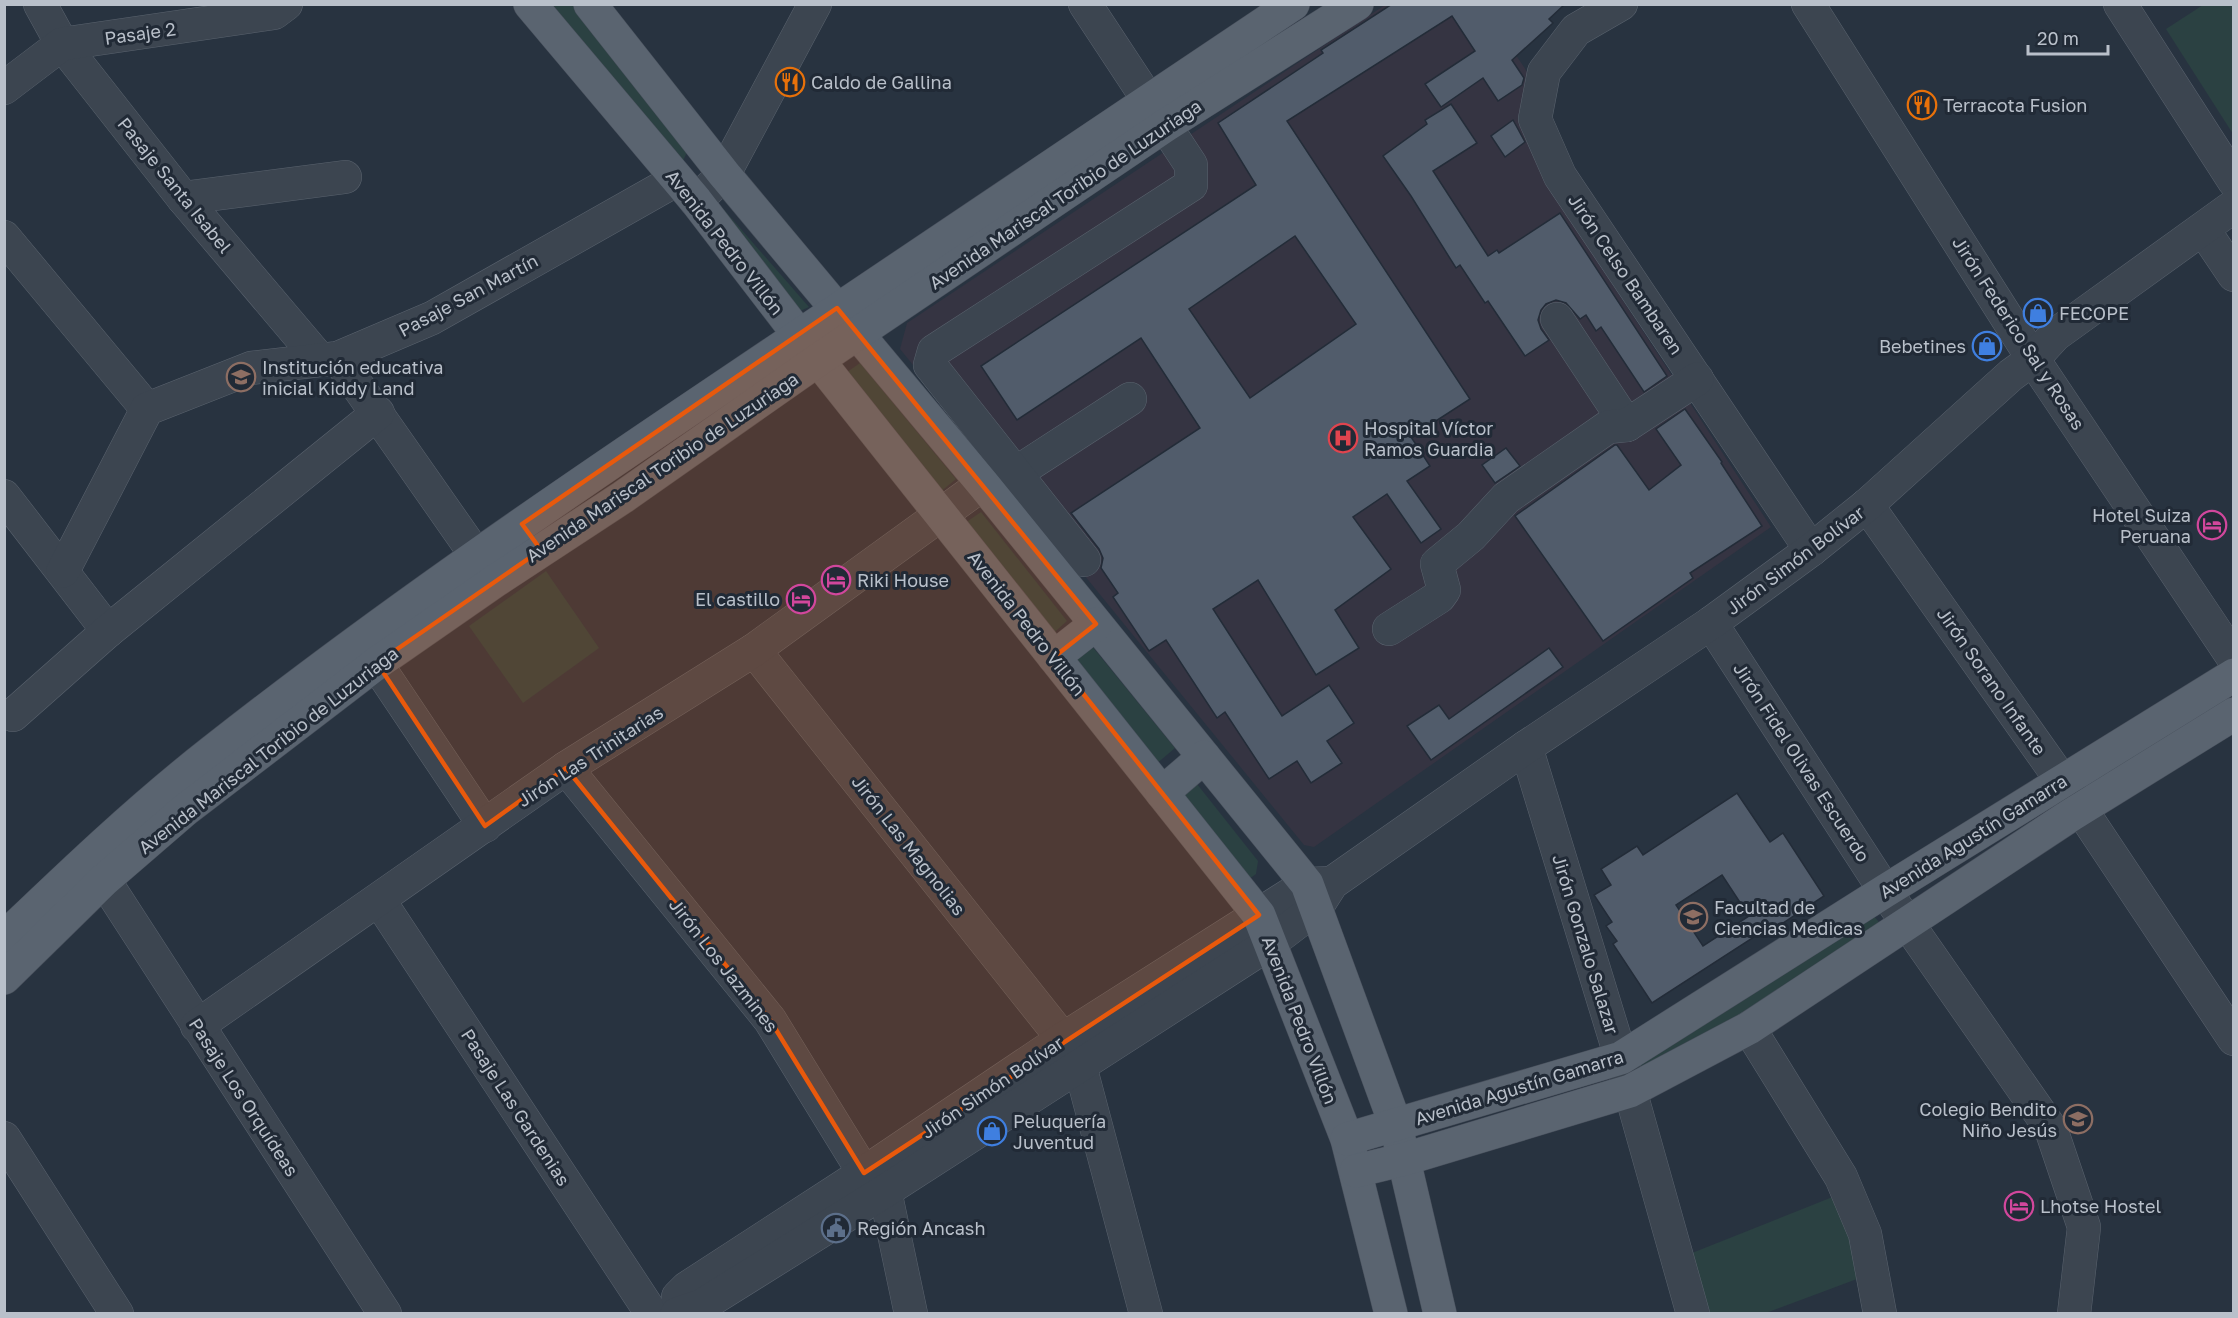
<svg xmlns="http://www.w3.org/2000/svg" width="2238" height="1318" font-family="'Golos Text',sans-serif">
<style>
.medical{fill:#353442}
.green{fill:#2b4142}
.building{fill:#515c6b;stroke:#232c38;stroke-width:1.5;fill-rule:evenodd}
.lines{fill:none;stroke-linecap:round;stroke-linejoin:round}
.minor-casing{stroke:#5a636e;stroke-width:34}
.major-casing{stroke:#464e5a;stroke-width:34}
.minor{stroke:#3c4550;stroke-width:33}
.major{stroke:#5a6470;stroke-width:33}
.marked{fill:#e8590c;fill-opacity:0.2;stroke:#e8590c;stroke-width:4.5;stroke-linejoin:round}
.labels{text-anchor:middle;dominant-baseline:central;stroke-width:6;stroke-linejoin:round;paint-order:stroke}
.street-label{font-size:18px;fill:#b9c0ca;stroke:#212a36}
.poi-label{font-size:18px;fill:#b9c0ca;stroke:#212a36;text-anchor:start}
</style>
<rect width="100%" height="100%" fill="#283340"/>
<polygon class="medical" points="1385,5 1482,5 1530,76 1546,183 1771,527 1314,847 1304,845 900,349 907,323"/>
<g class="green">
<polygon points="541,5 573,5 683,140 687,152 683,161"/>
<polygon points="2203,5 2233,5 2233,134 2166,29"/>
<polygon points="720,205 809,307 791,315 713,210"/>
<polygon points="860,363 956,479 939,493 843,375"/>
<polygon points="981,512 1067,621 1048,638 962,525"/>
<polygon points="546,571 599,648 523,703 469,626"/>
<polygon points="1091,645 1175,748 1155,765 1071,662"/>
<polygon points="1197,784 1258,861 1256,874 1249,879 1179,798"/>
<polygon points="1873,915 1884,928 1644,1078 1635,1061"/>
<polygon points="1840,1194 1865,1276 1766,1313 1710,1313 1692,1253"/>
</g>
<g class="building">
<path d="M 1392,4 L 1565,4 L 1549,19 L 1553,23 L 1512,60 L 1524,78 L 1522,85 L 1498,101 L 1483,78 L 1441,107 L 1425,84 L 1475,51 L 1452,16 L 1287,121 L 1470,399 L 1411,437 L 1430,466 L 1407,481 L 1441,529 L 1421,543 L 1387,494 L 1353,517 L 1391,569 L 1335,610 L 1359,648 L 1316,675 L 1258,580 L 1213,609 L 1282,716 L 1329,685 L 1354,723 L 1327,741 L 1342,763 L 1311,783 L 1297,761 L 1269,779 L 1225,712 L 1217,718 L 1166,640 L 1149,651 L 1113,597 L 1118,593 L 1101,568 L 1103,558 L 1099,549 L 1071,513 L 1200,428 L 1141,338 L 1017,420 L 981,366 L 1256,185 L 1218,123 L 1323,53 L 1321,50 ZM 1295,236 L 1356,324 L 1250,398 L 1189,309 Z"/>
<polygon points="1451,104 1477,143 1433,171 1488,256 1497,250 1499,253 1560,213 1667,376 1644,392 1601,327 1596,331 1586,315 1580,319 1566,303 1556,300 1546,304 1541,310 1538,320 1541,329 1549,340 1525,356 1488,301 1485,303 1460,265 1456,268 1411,196 1383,156 1427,124 1425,120"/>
<polygon points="1513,120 1525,142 1505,157 1491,136"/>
<polygon points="1685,409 1722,462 1721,463 1762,526 1690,573 1693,578 1603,641 1515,516 1615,445 1617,445 1649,490 1681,465 1656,429"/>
<polygon points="1506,448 1520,466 1495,483 1482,465"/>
<polygon points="1549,648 1563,667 1431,760 1407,726 1439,705 1449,719"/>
<path d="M 1737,793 L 1770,842 L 1783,833 L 1824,896 L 1762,937 L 1760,933 L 1652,1003 L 1613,944 L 1617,941 L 1606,926 L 1612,922 L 1594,895 L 1611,885 L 1601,869 L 1637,846 L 1643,855 ZM 1722,875 L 1749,916 L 1703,946 L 1676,905 Z"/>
</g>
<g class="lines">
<g class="minor-casing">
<g id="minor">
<polyline points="40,4 62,44 183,198 320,360"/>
<polyline points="1621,4 1576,30 1544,72 1535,119 1560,176 1811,550"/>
<polyline points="1808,4 2033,359 2234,659"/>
<polyline points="2120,4 2234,181"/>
<polyline points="4,88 62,44 274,13 286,4"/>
<polyline points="183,198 345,177"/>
<polyline points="696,201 724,174 815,4"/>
<polyline points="2203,229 2234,275"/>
<polyline points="4,237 147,409"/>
<polyline points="1557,319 1627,425"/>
<polyline points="338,358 492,578"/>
<polyline points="1016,473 1130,399"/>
<polyline points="4,496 108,631"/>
<polyline points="1867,505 2062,781 2234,1039"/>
<polyline points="1084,560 930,365 934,351 1191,185 1191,165 1085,4"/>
<polyline points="63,571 147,409 251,368 338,358 432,318 676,180"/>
<polyline points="1711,623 1885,891 2051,1129 2084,1227 2074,1314"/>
<polyline points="1389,629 1439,597 1444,590 1437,564 1471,536 1506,498 1608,427 1627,425 1697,379"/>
<polyline points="361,641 485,826"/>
<polyline points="754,650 1063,1039"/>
<polyline points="13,715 108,631 378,413"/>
<polyline points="1526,747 1621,1058 1693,1314"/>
<polyline points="566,768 770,1020 864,1173"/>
<polyline points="104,880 385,1314"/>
<polyline points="379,900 652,1314"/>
<polyline points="197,1026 566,768 754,650 983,484"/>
<polyline points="1749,1028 1841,1177 1865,1234 1880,1314"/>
<polyline points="1080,1066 1146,1314"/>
<polyline points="4,1138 117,1314"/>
<polyline points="885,1191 911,1314"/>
<polyline points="678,1297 687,1288 864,1173 1063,1039 1307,884 1332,883"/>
<polyline points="677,1314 701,1306 885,1191 1270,943 1316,908 1332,883 1526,747 1711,623 1811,550 1867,505 2011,375 2033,359 2055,335 2234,206"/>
</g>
</g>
<g class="major-casing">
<g id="major">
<polyline points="530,4 696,201 818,360 1259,915 1347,1139 1391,1314"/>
<polyline points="590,4 724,174 983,484 1307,884 1396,1126 1440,1314"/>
<polyline points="1054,657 1096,624"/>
<polyline points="1162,793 1204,757"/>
<path d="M 4,938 C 72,873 140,808 213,751 C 373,625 540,510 708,397 C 903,265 1098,135 1293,4"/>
<polyline points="4,978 104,880 185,810 377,663 495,581 623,497 818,360 1166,125 1357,4"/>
<polyline points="1347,1139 1621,1058 1885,891 2234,675"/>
<polyline points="1356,1171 1405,1159 1630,1091 1749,1028 2071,815 2234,714"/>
</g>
</g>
<use href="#minor" class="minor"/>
<use href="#major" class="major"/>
</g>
<path class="marked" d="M 837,308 L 1096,624 L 1054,657 L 1259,915 L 864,1173 L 770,1020 L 566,768 L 485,826 L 377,663 L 541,550 L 522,524 Z"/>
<defs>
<g id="restaurant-ring" transform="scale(1.5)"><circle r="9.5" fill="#212a36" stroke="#e8710a" stroke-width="1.5"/><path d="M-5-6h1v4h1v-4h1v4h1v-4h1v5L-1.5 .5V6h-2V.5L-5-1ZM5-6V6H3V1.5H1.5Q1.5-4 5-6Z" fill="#e8710a"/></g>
<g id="shop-ring" transform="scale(1.5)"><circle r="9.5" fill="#212a36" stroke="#3f7fe0" stroke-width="1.5"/><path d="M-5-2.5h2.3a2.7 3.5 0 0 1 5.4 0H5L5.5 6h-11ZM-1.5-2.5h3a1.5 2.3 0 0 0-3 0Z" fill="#3f7fe0"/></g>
<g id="school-ring" transform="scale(1.5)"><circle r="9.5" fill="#212a36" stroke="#8d6e63" stroke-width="1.5"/><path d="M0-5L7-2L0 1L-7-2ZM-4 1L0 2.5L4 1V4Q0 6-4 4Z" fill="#8d6e63"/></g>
<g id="hospital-ring" transform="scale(1.5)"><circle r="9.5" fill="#212a36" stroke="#e0444e" stroke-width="1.5"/><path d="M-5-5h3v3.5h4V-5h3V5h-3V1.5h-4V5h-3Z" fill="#e0444e"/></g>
<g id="hotel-ring" transform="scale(1.5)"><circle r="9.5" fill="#212a36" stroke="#d1479c" stroke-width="1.5"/><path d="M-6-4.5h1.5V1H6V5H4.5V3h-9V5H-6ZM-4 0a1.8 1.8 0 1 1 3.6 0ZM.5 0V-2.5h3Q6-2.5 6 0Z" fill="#d1479c"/></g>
<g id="university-ring" transform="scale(1.5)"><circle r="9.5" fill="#212a36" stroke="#8d6e63" stroke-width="1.5"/><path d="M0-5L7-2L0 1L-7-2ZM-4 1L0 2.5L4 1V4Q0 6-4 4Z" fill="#8d6e63"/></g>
<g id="civic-ring" transform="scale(1.5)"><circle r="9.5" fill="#212a36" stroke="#5c6f8a" stroke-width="1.5"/><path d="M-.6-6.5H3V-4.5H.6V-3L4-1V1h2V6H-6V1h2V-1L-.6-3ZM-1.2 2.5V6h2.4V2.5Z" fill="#5c6f8a"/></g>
</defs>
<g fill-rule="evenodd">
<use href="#restaurant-ring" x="790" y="82"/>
<use href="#restaurant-ring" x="1922" y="105"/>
<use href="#shop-ring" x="2038" y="313"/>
<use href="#shop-ring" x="1987" y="346"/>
<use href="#school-ring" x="241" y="377"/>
<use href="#hospital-ring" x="1343" y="438"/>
<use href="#hotel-ring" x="2212" y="525"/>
<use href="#hotel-ring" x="836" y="580"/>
<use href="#hotel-ring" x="801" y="599"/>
<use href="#university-ring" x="1693" y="917"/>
<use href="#school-ring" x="2078" y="1119"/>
<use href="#shop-ring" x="992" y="1131"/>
<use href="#hotel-ring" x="2019" y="1206"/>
<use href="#civic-ring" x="836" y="1228"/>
</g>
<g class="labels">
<g class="street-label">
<text transform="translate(140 33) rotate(-8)">Pasaje 2</text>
<text transform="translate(175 185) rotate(51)">Pasaje Santa Isabel</text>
<text transform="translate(1065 194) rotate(-34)">Avenida Mariscal Toribio de Luzuriaga</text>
<text transform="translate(725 242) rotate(52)">Avenida Pedro Villón</text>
<text transform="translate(1626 274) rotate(56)">Jirón Celso Bambaren</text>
<text transform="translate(468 295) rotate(-28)">Pasaje San Martín</text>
<text transform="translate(2019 333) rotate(57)">Jirón Federico Sal y Rosas</text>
<text transform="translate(662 467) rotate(-34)">Avenida Mariscal Toribio de Luzuriaga</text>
<text transform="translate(1795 560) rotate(-37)">Jirón Simón Bolívar</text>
<text transform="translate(1027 623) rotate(52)">Avenida Pedro Villón</text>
<text transform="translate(1992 681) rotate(55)">Jirón Sorano Infante</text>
<text transform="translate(268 750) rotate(-38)">Avenida Mariscal Toribio de Luzuriaga</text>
<text transform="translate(590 756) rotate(-33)">Jirón Las Trinitarias</text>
<text transform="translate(1802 762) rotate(57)">Jirón Fidel Olivas Escuerdo</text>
<text transform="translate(1973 836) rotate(-32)">Avenida Agustín Gamarra</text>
<text transform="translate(909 845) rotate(52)">Jirón Las Magnolias</text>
<text transform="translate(1586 944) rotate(73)">Jirón Gonzalo Salazar</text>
<text transform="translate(724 965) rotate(52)">Jirón Los Jazmines</text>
<text transform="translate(1300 1020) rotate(69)">Avenida Pedro Villón</text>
<text transform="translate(992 1087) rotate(-34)">Jirón Simón Bolívar</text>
<text transform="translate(1519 1087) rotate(-17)">Avenida Agustín Gamarra</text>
<text transform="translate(244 1097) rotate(57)">Pasaje Los Orquídeas</text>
<text transform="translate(516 1107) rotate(57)">Pasaje Las Gardenias</text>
</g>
<g class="poi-label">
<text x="811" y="82">Caldo de Gallina</text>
<text x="1943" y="105">Terracota Fusion</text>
<text x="2059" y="313">FECOPE</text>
<text x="1966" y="346" text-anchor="end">Bebetines</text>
<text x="262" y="367">Institución educativa<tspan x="262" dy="21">inicial Kiddy Land</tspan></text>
<text x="1364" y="428">Hospital Víctor<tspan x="1364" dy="21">Ramos Guardia</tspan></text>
<text x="2191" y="515" text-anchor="end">Hotel Suiza<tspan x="2191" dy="21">Peruana</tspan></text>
<text x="857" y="580">Riki House</text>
<text x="780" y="599" text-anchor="end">El castillo</text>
<text x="1714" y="907">Facultad de<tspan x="1714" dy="21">Ciencias Medicas</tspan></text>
<text x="2057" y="1109" text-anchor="end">Colegio Bendito<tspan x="2057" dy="21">Niño Jesús</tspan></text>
<text x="1013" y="1121">Peluquería<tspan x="1013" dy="21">Juventud</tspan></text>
<text x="2040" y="1206">Lhotse Hostel</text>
<text x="857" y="1228">Región Ancash</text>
</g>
</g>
<rect width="2238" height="1318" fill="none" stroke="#b9c0ca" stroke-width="12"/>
<path d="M2028 45v9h80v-9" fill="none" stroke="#b9c0ca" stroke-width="3"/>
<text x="2037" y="45" font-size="18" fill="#b9c0ca" stroke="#212a36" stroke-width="4.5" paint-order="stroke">20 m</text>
</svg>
